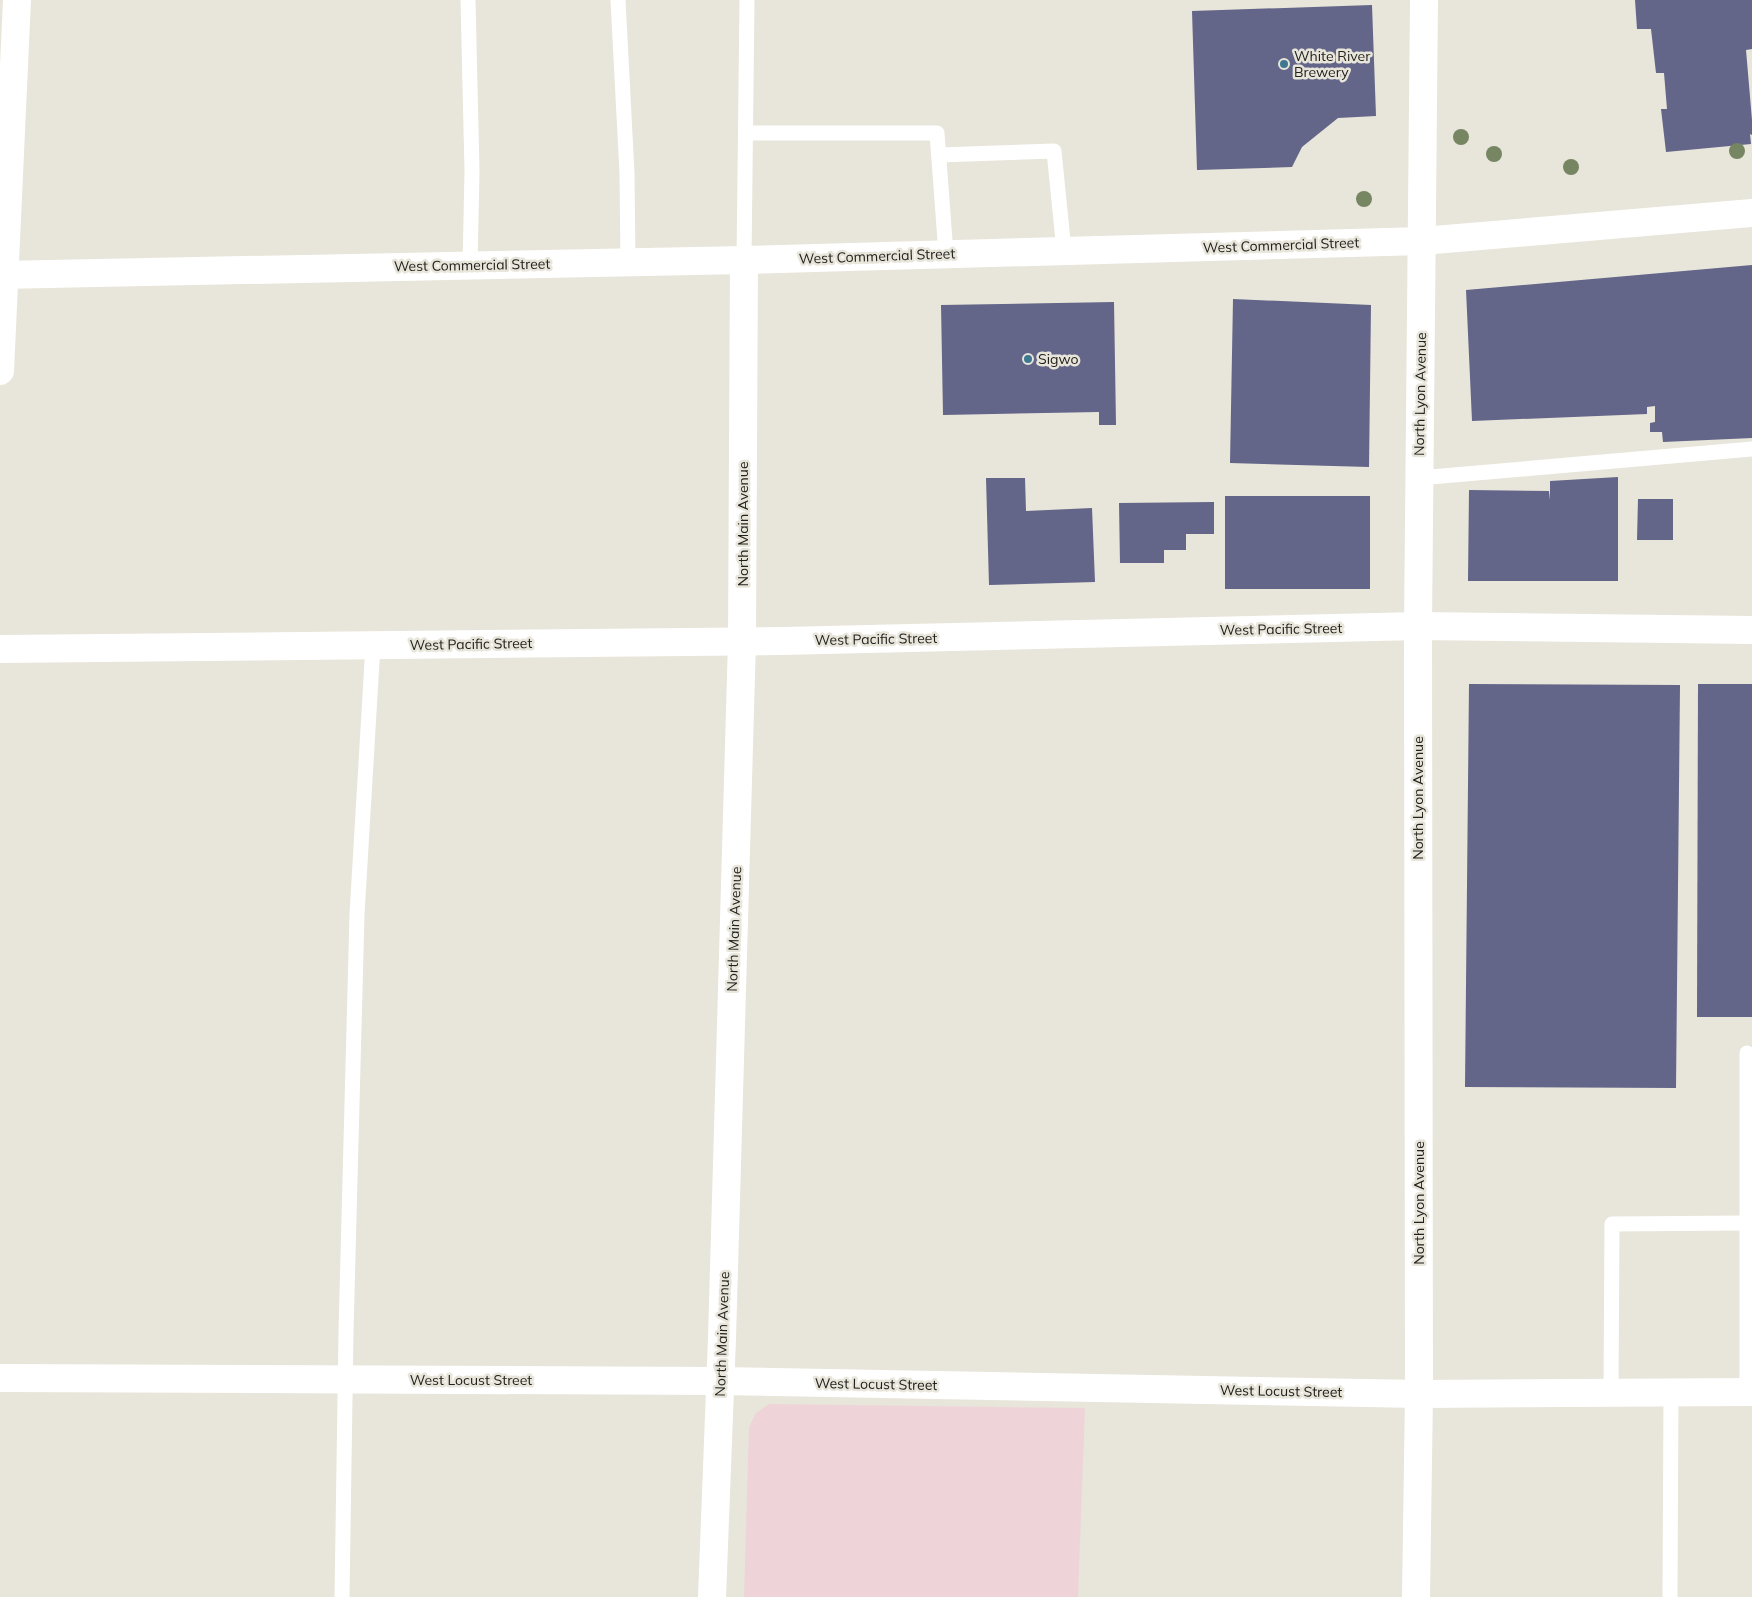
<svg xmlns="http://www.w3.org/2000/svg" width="1752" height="1597" font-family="Mulish,sans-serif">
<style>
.industrial{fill:#eed4d9}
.building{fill:#636589}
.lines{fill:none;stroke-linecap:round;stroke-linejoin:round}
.service{stroke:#fff;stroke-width:15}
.minor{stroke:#fff;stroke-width:28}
.tertiary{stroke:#fff;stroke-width:28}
.secondary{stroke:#fff;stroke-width:28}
.tree{fill:#768562}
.poi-dot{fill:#3d7890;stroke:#e8e5da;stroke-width:2}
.labels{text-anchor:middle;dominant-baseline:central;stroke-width:5;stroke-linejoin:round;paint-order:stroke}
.poi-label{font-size:14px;fill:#23211e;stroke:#e8e5da;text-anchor:start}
.street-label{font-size:14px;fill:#23211e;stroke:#e8e5da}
</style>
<rect width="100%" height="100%" fill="#e8e5da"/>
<polygon class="industrial" points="769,1404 1085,1408 1078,1597 744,1597 749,1427 756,1413"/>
<g class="building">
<polygon points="1635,0 1752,0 1752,49 1746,50 1752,120 1752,135 1750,134 1751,144 1666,152 1661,109 1667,109 1664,73 1656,73 1651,29 1637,29"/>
<polygon points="1372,5 1376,116 1338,118 1302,147 1292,167 1197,170 1192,11"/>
<polygon points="1752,265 1752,438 1663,442 1662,432 1650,432 1650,423 1655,422 1655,406 1647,407 1647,414 1472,421 1466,290"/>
<polygon points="1233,299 1371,305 1369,467 1230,463"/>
<polygon points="1114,302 1116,425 1099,425 1099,412 943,415 941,305"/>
<polygon points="1618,477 1618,581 1468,581 1469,490 1549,491 1550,500 1550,481"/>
<polygon points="986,478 1025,478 1026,511 1092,508 1095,582 989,585"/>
<rect x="1225" y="496" width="145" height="93"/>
<polygon points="1638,499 1673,499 1673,540 1637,540"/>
<polygon points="1214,502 1214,534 1186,534 1186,550 1164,550 1164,563 1120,563 1119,503"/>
<polygon points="1469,684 1680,685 1676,1088 1465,1087"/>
<polygon points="1698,684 1752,684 1752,1017 1697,1017"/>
</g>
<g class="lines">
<g class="service">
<polyline points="468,0 472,171 470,266"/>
<polyline points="618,0 627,173 628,263"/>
<polyline points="746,133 937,133 946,254"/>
<polyline points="939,155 1054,151 1064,251"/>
<polyline points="744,260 747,0"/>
<polyline points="1419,478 1752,449"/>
<polyline points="1747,1053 1747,1392"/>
<polyline points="1611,1392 1612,1224 1746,1223"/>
<polyline points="342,1597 346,1332 357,914 373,645"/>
<polyline points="1670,1597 1671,1392"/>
</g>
<g class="minor">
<polyline points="0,649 782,641 1418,626 1752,630"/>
<polyline points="0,1378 720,1381 1419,1394 1752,1392"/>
<polyline points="712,1597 722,1338 742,641 744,260"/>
<polyline points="1416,1597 1419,1394 1418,626 1424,0"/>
</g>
<polyline class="tertiary" points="0,275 744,260 1422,241 1752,213"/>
<polyline class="secondary" points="0,371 17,0"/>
</g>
<g class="tree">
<circle cx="1461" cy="137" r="8"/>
<circle cx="1737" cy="151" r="8"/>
<circle cx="1494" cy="154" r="8"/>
<circle cx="1571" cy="167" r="8"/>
<circle cx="1364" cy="199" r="8"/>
</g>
<g class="poi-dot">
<circle cx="1284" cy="64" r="5"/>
<circle cx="1028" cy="359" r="5"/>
</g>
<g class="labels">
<g class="poi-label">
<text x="1294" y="56">White River<tspan x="1294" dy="16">Brewery</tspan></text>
<text x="1038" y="359">Sigwo</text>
</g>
<g class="street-label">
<text transform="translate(1281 245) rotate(-2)">West Commercial Street</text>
<text transform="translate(877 256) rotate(-2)">West Commercial Street</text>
<text transform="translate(472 265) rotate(-1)">West Commercial Street</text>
<text transform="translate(1420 394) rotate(-89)">North Lyon Avenue</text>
<text transform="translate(743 524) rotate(-90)">North Main Avenue</text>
<text transform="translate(1281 629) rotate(-1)">West Pacific Street</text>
<text transform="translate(876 639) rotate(-1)">West Pacific Street</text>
<text transform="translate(471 644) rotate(-1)">West Pacific Street</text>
<text transform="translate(1418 798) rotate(-90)">North Lyon Avenue</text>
<text transform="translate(734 929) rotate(-88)">North Main Avenue</text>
<text transform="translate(1419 1203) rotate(-90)">North Lyon Avenue</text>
<text transform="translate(722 1334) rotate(-88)">North Main Avenue</text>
<text x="471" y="1380">West Locust Street</text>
<text transform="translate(876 1384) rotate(1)">West Locust Street</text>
<text transform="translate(1281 1391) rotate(1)">West Locust Street</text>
</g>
</g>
</svg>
